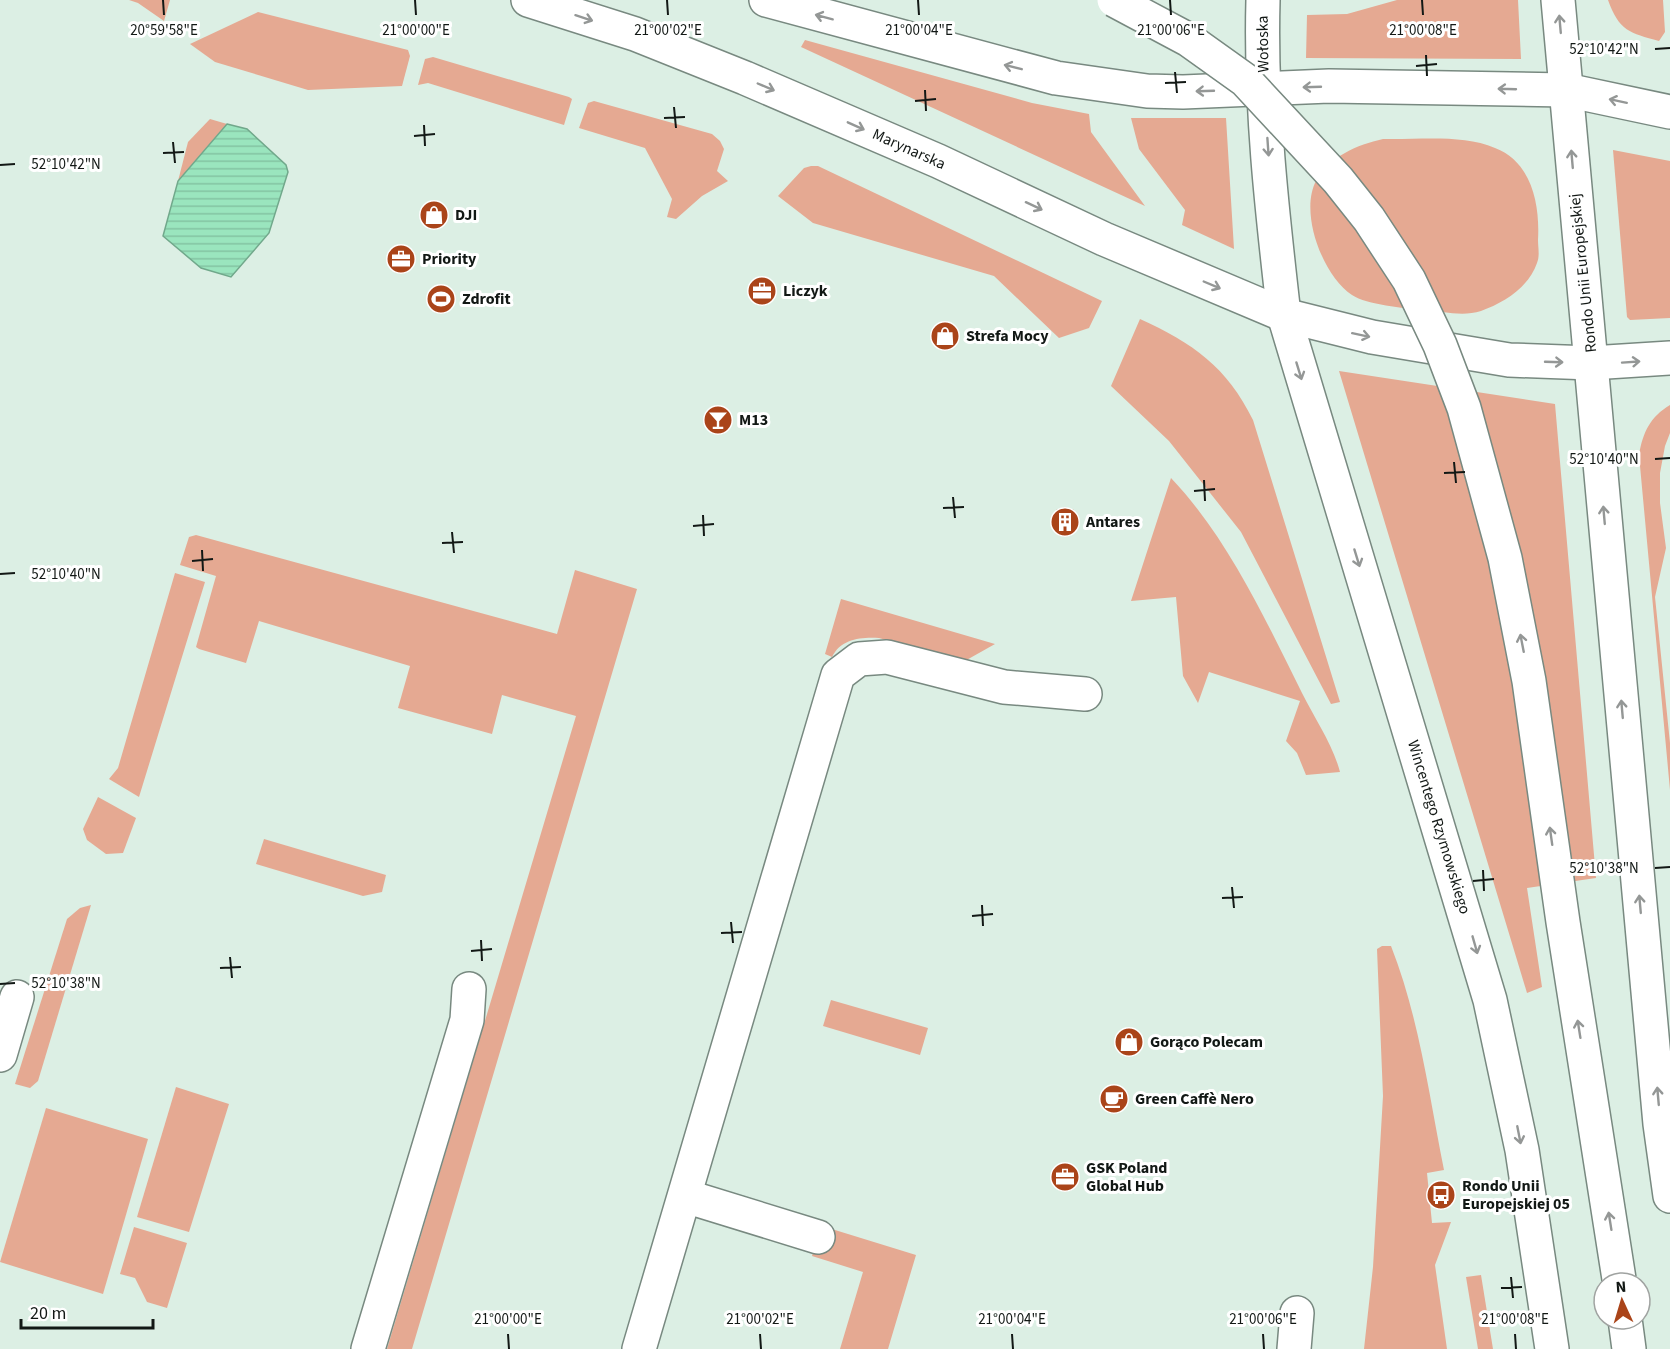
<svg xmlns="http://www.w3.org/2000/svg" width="1670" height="1349" font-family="'Source Sans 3',sans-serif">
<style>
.green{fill:#e5a992}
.water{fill:url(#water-rules);stroke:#71a88b;stroke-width:1.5}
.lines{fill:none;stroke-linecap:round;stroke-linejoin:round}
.minor-casing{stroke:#788980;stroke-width:36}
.major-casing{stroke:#788980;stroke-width:36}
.minor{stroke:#fff;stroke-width:33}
.major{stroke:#fff;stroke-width:33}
.major-bridge-casing{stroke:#788980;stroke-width:36;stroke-linecap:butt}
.major-bridge{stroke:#fff;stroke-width:33}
.oneway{stroke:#949796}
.ticks{fill:none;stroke:#121815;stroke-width:2}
.labels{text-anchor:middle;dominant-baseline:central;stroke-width:6;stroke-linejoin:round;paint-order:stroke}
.street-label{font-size:16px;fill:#121815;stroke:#fff}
.poi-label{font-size:16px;font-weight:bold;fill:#121815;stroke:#fff;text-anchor:start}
.ticks-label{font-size:15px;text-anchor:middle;fill:#121815;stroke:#fff;stroke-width:6;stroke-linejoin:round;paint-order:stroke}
</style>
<defs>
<pattern id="water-rules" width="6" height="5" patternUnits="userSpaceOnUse" patternTransform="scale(1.5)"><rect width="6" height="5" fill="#9ae5be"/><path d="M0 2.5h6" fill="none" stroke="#84c4a2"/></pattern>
</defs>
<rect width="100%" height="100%" fill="#dcefe4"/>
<g class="green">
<polygon points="129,0 170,0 164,21 138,3"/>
<polygon points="1397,0 1518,0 1521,59 1306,58 1307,15 1347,14"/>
<path d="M 1608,0 L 1663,0 L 1665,32 L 1659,41 C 1630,33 1619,31 1608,0 Z"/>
<polygon points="258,12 408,50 410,56 402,86 308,90 215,62 190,44"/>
<polygon points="805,40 1032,103 1089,114 1091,132 1145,206 801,47"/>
<polygon points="433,57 569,97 572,99 564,125 428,83 418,85 425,59"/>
<polygon points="594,101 712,134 720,141 724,149 717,171 728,181 702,196 676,219 667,217 672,199 645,148 579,128 588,103"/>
<polygon points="1131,118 1226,118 1234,249 1182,225 1185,210 1139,149"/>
<polygon points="210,119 227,124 178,181 188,142"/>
<path d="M 1383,139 C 1419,140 1462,134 1495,148 C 1532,162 1540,205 1538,240 C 1538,247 1540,256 1537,263 C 1529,287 1504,303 1481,311 C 1462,317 1442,311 1423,310 C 1404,308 1367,305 1352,295 C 1323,276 1299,213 1316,181 C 1330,156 1357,145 1383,139 Z"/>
<polygon points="1613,150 1670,161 1670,318 1630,320 1627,317"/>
<polygon points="811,166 818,166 1102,301 1089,328 1059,338 994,276 813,223 778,196 804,168"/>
<path d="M 1140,319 C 1193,343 1227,367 1253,420 L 1340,702 L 1331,704 L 1241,532 L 1169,441 L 1111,386 Z"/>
<polygon points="1339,371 1555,404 1596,878 1527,888 1542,987 1527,993"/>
<path d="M 1670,405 L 1670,433 L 1665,446 L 1660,473 L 1660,503 L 1666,548 L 1655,597 L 1670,743 L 1670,790 L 1639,455 C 1643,432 1650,417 1670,405 Z"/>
<path d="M 1171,478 C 1228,538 1265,619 1302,693 C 1315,719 1333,745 1340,772 L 1306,775 L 1297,753 L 1286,741 L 1300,701 L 1209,672 L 1198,703 L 1183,676 L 1176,597 L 1131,601 Z"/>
<polygon points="196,535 557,634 575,570 637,589 412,1349 387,1349 576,716 502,695 492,734 398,708 410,666 259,621 246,663 199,649 196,647 216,576 180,565 189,537"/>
<polygon points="175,573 205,582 139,797 109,779 118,768"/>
<path d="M 841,599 L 995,644 L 963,662 L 879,638 C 860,637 841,639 832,657 L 825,654 Z"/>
<polygon points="98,797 136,818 123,853 106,854 87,840 83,829"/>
<polygon points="264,839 386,875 382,892 363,896 256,864"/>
<polygon points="91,905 38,1081 30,1088 15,1084 67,919 80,908"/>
<path d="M 1382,946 L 1391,946 C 1419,1017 1429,1095 1444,1170 L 1427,1173 L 1432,1223 L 1451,1222 L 1435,1265 L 1447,1349 L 1364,1349 L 1373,1267 L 1383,1096 L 1377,949 Z"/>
<polygon points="831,1000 928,1028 920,1055 823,1026"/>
<polygon points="176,1087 229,1104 189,1232 137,1217"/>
<polygon points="46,1108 148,1139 103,1294 0,1262"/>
<polygon points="822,1226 916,1255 888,1349 840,1349 863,1272 812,1256"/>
<polygon points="134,1227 187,1243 167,1308 147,1302 135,1278 120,1274"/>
<polygon points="1481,1275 1493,1349 1478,1349 1466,1277"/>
</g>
<polygon class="water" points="227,124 247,129 286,165 288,172 269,233 231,277 201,268 163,236 178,181"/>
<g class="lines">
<g class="minor-casing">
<g id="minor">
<polyline points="0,1055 17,997"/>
<polyline points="685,1196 818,1237"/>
<polyline points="368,1349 467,1020 469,989"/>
<polyline points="639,1349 838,675 859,659 887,657 1004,687 1085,694"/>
<polyline points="1294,1349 1297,1313"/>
</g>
</g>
<g class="major-casing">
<g id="major">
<polyline points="528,0 635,34 745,78 938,161 1104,239 1284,315 1372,337 1509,360 1591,363 1670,358"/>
<polyline points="766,0 1056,78 1147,91 1183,92 1329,86 1566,90 1670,112"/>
<path d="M 1263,0 C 1260,105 1272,211 1284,315 L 1490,1000 L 1522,1150 L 1552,1349"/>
<polyline points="1558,0 1660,1124 1670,1196"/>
<polyline points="1625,1319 1629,1349"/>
</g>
</g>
<use href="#minor" class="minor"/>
<use href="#major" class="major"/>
<g class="major-bridge-casing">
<polyline id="major-bridge" points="1114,0 1189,40 1245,80 1338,180 1369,219 1409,280 1440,345 1464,408 1505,558 1529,681 1563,922 1619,1279"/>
</g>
<use href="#major-bridge" class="major-bridge"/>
</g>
<defs><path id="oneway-shaft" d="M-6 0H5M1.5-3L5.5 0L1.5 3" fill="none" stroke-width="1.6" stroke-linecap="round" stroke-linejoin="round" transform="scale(1.5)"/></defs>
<g class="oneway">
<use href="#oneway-shaft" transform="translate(824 17) rotate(-165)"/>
<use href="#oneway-shaft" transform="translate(584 18) rotate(18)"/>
<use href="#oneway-shaft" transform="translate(1560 24) rotate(-95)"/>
<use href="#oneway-shaft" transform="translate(1013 67) rotate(-166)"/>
<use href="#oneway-shaft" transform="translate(766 87) rotate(23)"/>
<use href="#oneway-shaft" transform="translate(1312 87) rotate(178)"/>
<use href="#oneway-shaft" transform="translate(1507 89) rotate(-178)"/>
<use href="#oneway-shaft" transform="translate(1205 91) rotate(178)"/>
<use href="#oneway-shaft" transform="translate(1618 101) rotate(-168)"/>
<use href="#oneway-shaft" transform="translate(856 126) rotate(24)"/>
<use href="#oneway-shaft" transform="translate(1268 147) rotate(86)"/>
<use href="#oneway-shaft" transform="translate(1572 159) rotate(-95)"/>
<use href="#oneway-shaft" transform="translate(1034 206) rotate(25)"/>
<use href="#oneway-shaft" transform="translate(1212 285) rotate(23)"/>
<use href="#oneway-shaft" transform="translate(1361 335) rotate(12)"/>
<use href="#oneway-shaft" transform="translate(1554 362) rotate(2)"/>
<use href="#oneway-shaft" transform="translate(1631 362) rotate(-4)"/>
<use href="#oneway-shaft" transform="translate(1299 371) rotate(73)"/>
<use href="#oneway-shaft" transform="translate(1604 515) rotate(-95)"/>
<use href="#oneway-shaft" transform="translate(1357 558) rotate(73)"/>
<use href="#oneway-shaft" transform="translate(1522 643) rotate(-101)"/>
<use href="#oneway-shaft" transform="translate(1622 709) rotate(-95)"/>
<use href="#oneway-shaft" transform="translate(1551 836) rotate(-98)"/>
<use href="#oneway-shaft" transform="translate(1640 904) rotate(-95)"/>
<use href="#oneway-shaft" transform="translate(1475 945) rotate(74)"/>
<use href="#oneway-shaft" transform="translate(1579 1029) rotate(-99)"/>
<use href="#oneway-shaft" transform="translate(1658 1096) rotate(-95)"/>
<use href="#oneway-shaft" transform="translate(1519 1135) rotate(79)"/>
<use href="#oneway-shaft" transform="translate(1610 1221) rotate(-99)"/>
</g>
<path class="ticks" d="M 163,0 L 164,15M 415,0 L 416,15M 667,0 L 668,15M 918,0 L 919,15M 1170,0 L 1171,15M 1422,0 L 1423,15M 1655,49 L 1670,48M 1426,55 L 1427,76M 1416,66 L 1437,64M 1175,72 L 1177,93M 1165,83 L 1186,82M 925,90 L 926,111M 915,101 L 936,99M 674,107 L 676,128M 664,118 L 685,117M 424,125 L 425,146M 414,136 L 435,134M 173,142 L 175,163M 163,153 L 184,152M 0,165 L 15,164M 1655,459 L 1670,458M 1454,462 L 1456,483M 1444,473 L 1465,472M 1204,480 L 1205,501M 1194,491 L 1215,489M 953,497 L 955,518M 943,508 L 964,507M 703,515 L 704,536M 693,526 L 714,524M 452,532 L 454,553M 442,543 L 463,542M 202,550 L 203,571M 192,561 L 213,559M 0,574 L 15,573M 1655,868 L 1670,867M 1483,870 L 1484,891M 1473,881 L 1494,879M 1232,887 L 1234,908M 1222,898 L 1243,897M 982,905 L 983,926M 972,916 L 993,914M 731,922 L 733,943M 721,933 L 742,932M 481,940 L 482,961M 471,951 L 492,949M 230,957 L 232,978M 220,968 L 241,967M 0,984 L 15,983M 1511,1277 L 1513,1298M 1501,1288 L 1522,1287M 508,1334 L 509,1349M 760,1334 L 761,1349M 1012,1334 L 1013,1349M 1263,1334 L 1264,1349M 1515,1334 L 1516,1349"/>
<defs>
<g id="shop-disc" transform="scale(1.5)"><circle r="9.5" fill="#aa4419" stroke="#fff"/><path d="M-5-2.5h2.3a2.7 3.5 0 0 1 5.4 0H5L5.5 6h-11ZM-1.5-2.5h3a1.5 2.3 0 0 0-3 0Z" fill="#fff"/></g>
<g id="office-disc" transform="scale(1.5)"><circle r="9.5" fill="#aa4419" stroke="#fff"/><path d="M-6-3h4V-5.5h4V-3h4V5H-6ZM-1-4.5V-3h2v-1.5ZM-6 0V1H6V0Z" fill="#fff"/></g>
<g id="stadium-disc" transform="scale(1.5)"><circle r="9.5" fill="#aa4419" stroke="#fff"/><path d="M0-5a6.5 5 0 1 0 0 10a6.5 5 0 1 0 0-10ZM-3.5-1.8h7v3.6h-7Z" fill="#fff"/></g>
<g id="bar-disc" transform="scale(1.5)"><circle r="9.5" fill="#aa4419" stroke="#fff"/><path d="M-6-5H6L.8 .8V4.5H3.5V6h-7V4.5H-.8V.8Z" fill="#fff"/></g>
<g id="building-disc" transform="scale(1.5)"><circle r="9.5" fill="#aa4419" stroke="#fff"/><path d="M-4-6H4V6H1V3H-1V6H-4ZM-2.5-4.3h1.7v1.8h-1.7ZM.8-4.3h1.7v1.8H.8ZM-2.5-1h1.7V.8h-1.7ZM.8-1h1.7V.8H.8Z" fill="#fff"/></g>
<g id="cafe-disc" transform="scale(1.5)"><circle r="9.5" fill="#aa4419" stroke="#fff"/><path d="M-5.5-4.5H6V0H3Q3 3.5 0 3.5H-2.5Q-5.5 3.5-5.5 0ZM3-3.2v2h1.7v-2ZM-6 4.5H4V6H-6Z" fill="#fff"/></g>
<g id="bus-disc" transform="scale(1.5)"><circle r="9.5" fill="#aa4419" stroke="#fff"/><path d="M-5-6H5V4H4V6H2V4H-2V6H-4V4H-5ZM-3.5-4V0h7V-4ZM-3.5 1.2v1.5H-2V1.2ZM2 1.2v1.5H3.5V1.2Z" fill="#fff"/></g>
</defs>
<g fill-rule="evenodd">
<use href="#shop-disc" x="434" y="215"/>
<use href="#office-disc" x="401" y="259"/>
<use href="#office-disc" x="762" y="291"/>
<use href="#stadium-disc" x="441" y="299"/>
<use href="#shop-disc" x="945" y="336"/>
<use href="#bar-disc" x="718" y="420"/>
<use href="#building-disc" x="1065" y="522"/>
<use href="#shop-disc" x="1129" y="1042"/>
<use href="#cafe-disc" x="1114" y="1099"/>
<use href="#office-disc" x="1065" y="1177"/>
<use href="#bus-disc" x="1441" y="1195"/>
</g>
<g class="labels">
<g class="street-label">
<text transform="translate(1263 44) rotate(-91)">Wołoska</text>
<text transform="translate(909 149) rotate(24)">Marynarska</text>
<text transform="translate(1583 273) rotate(-96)">Rondo Unii Europejskiej</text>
<text transform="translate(1439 827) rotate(73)">Wincentego Rzymowskiego</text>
</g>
<g class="poi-label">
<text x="455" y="215">DJI</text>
<text x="422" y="259">Priority</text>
<text x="783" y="291">Liczyk</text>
<text x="462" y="299">Zdrofit</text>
<text x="966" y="336">Strefa Mocy</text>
<text x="739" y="420">M13</text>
<text x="1086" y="522">Antares</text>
<text x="1150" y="1042">Gorąco Polecam</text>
<text x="1135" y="1099">Green Caffè Nero</text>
<text x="1086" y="1168">GSK Poland<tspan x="1086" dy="18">Global Hub</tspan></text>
<text x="1462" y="1186">Rondo Unii<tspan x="1462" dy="18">Europejskiej 05</tspan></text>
</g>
</g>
<g class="ticks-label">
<text x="164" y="35">20°59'58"E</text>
<text x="416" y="35">21°00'00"E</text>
<text x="668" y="35">21°00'02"E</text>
<text x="919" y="35">21°00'04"E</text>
<text x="1171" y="35">21°00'06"E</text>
<text x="1423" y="35">21°00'08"E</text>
<text x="1604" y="54">52°10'42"N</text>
<text x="66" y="169">52°10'42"N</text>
<text x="1604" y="464">52°10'40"N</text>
<text x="66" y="579">52°10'40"N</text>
<text x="1604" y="873">52°10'38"N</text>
<text x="66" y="988">52°10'38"N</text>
<text x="508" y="1324">21°00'00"E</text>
<text x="760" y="1324">21°00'02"E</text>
<text x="1012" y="1324">21°00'04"E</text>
<text x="1263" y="1324">21°00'06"E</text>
<text x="1515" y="1324">21°00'08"E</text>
</g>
<g transform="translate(1622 1301) rotate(356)"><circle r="28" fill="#ffffff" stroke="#a0a3a1" stroke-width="1.5"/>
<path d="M0-4.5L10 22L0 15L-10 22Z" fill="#aa4419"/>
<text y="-9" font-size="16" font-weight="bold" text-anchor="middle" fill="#121815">N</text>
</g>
<path d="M21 1319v9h132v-9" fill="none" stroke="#121815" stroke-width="3"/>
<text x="30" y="1319" font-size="18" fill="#121815" stroke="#ffffff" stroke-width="4.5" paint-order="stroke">20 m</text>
</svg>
